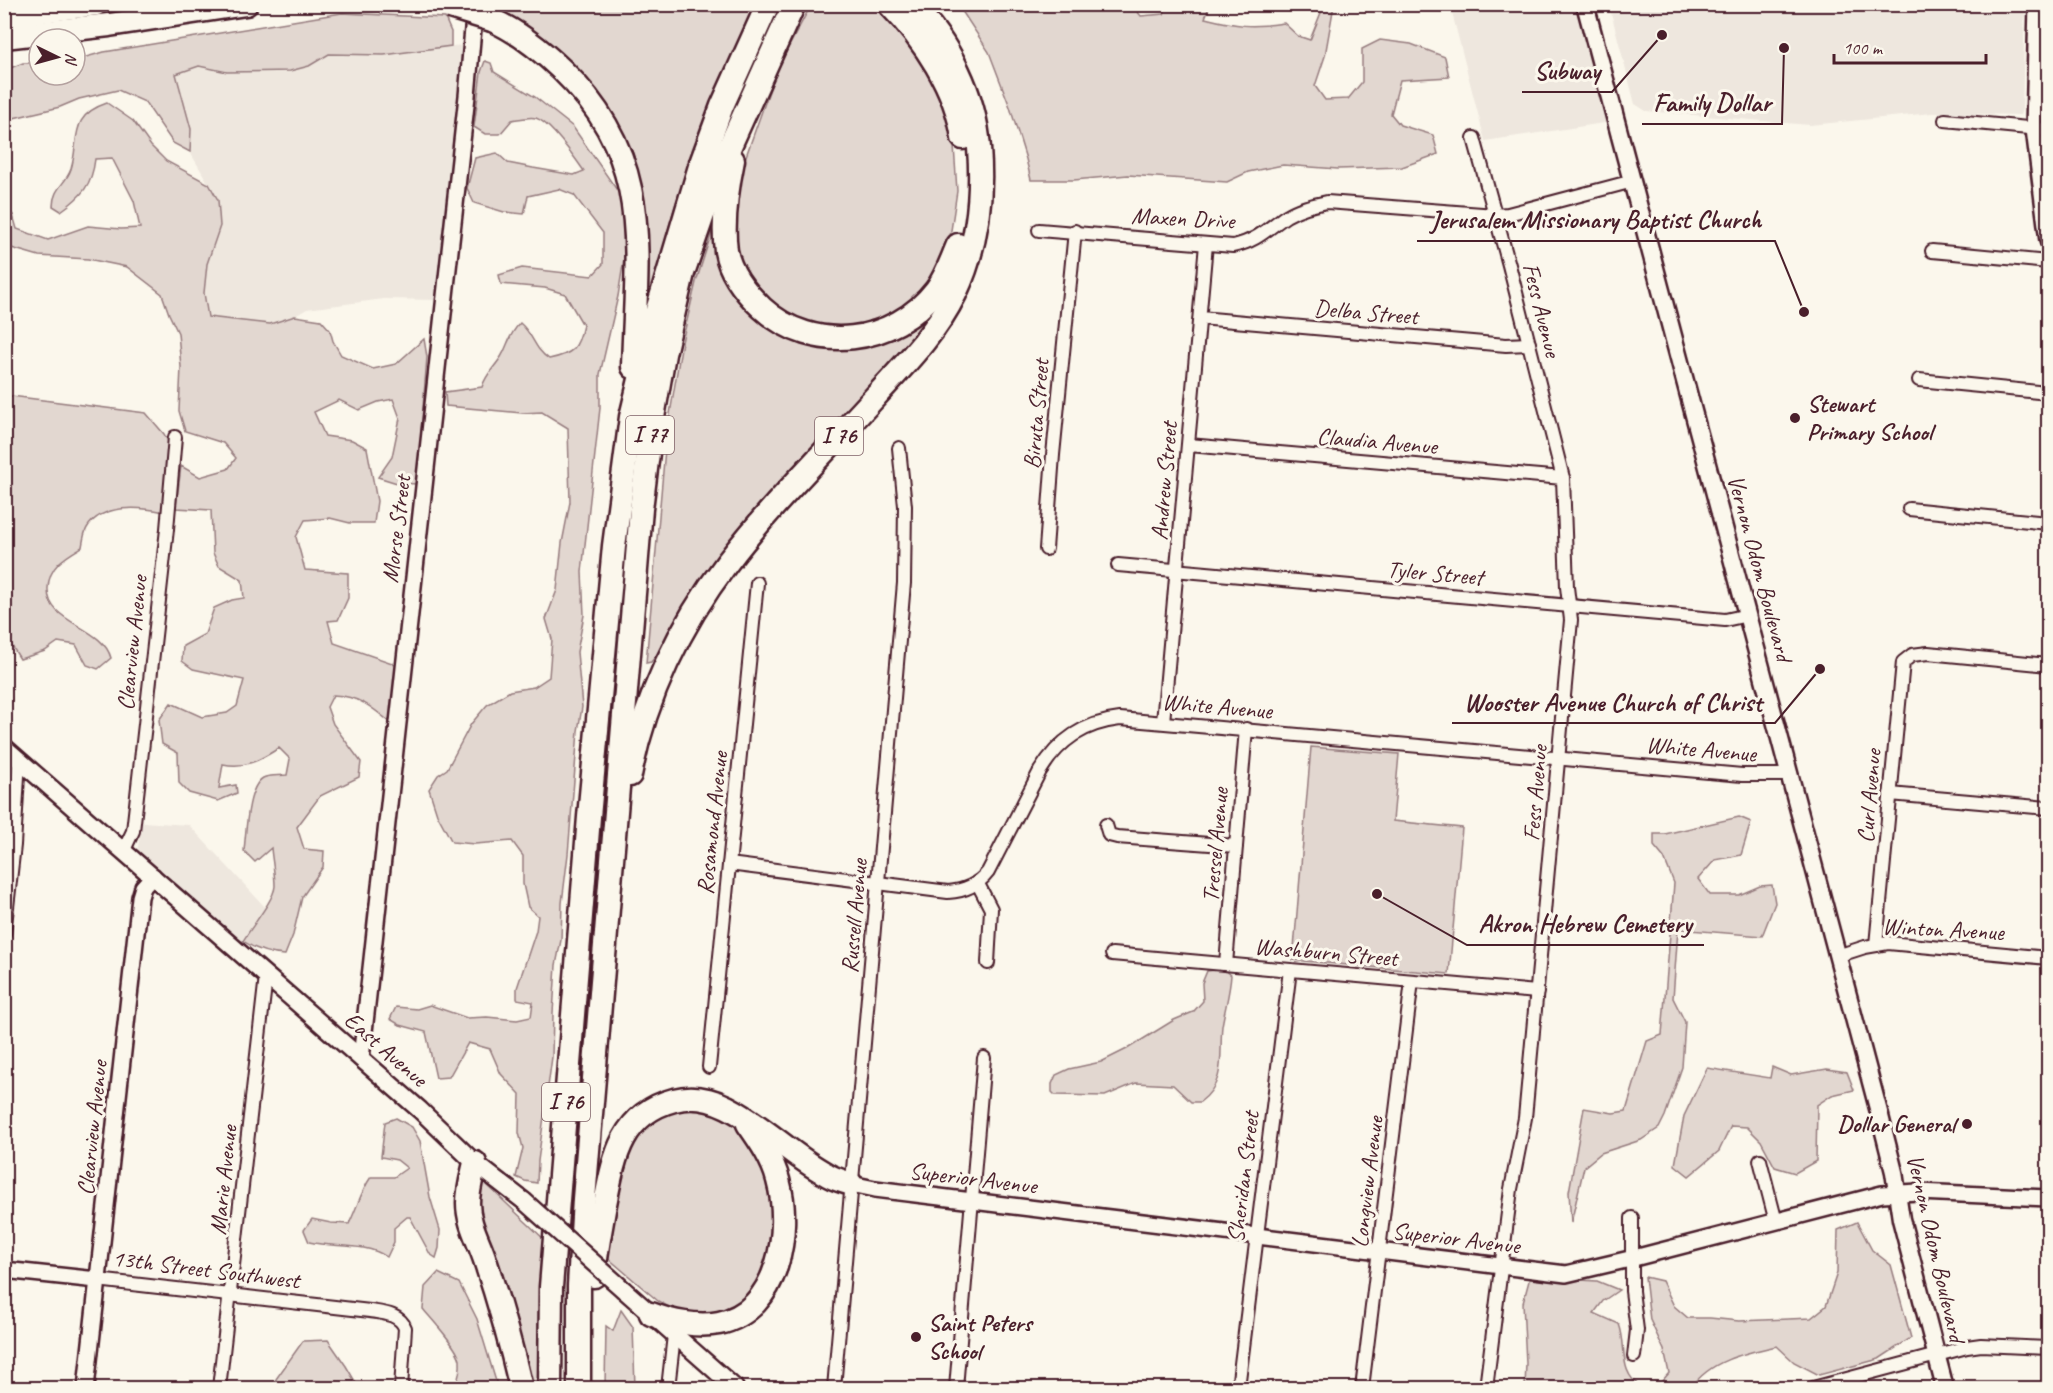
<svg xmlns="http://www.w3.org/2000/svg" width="2053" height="1393" font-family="Caveat,sans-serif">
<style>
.built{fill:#eee7de}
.green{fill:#e2d7d0;stroke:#967b7e;stroke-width:1.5}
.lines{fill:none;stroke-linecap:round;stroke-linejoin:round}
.minor-casing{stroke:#4a1f2b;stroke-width:16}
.tertiary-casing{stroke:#4a1f2b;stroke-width:20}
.secondary-casing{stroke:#4a1f2b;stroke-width:21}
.motorway-casing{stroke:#4a1f2b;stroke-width:27}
.minor{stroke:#fbf7ec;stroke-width:12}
.tertiary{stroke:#fbf7ec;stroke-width:15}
.secondary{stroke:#fbf7ec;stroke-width:16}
.motorway{stroke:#fbf7ec;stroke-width:22}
.secondary-bridge-casing{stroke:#4a1f2b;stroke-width:21;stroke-linecap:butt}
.motorway-bridge-casing{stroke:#4a1f2b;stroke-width:27;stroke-linecap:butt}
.secondary-bridge{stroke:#fbf7ec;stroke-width:16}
.motorway-bridge{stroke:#fbf7ec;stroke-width:22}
.poi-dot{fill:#4a1f2b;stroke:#fbf7ec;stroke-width:2}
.labels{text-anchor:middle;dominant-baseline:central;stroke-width:6;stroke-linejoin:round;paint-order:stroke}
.shield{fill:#fbf7ec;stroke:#7f6065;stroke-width:1.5}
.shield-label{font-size:22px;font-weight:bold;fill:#4a1f2b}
.street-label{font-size:24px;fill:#4a1f2b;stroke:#fbf7ec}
.poi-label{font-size:24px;font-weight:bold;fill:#4a1f2b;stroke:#fbf7ec;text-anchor:start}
.leader{fill:none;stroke:#4a1f2b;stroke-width:2}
.callout-dot{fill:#4a1f2b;stroke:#fbf7ec;stroke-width:2}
.callout-label{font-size:26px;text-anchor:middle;font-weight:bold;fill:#4a1f2b;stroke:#fbf7ec;stroke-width:6;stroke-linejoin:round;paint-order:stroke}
</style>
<rect width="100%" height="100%" fill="#fbf7ec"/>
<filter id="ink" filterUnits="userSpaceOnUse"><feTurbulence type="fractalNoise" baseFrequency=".0167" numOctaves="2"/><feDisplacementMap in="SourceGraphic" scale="12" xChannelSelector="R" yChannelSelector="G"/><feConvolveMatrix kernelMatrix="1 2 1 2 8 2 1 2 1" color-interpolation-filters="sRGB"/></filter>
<g filter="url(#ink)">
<g class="built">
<polygon points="1450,5 1585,5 1617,121 1485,141"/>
<polygon points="1609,5 2025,5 2022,109 2020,115 1932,113 1810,125 1646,111 1635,104"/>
<polygon points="467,45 437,300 384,299 307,309 295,316 270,324 207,317 204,293 207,264 220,226 218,200 190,152 191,129 176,74 199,66 227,72 250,72 309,66 329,54 384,55 451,46"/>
<polygon points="142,822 189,825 265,907 243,941 238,944 137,853"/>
</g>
<g class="green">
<path d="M 483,5 L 758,5 C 730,64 703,123 682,185 C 667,228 657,273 647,318 C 646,281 648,243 644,207 C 639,158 611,105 578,69 C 554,43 515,19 483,5 Z"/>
<polygon points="811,5 873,5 901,33 927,72 944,107 954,146 957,191 950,237 936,275 898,314 852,329 824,328 792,321 769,303 739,267 733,244 737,198 745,159 777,69"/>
<path d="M 958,5 L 1132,5 L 1141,16 L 1164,14 L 1167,5 L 1210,5 L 1205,18 C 1237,26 1251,28 1284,23 L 1298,36 L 1310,40 L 1324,5 L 1334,5 L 1325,56 L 1315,86 L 1325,100 L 1348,99 L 1362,82 L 1362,49 L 1380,40 L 1411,44 L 1445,57 L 1449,77 L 1400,80 L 1391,114 L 1400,125 L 1433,135 L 1438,154 L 1402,167 L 1338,169 L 1283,165 L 1248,172 L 1227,182 L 1128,175 L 1074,180 L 1031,180 L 1026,159 L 1010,107 L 989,52 Z"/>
<polygon points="342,13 445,18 451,32 451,46 384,55 329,54 309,66 290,71 227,72 199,66 176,74 191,129 190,152 173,143 145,102 118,90 79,99 60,107 5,120 5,70 23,63 39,63 39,75 75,75 75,60 104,52"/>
<path d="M 485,61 L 491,63 L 494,72 L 535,97 L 573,127 L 619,193 L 623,218 L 624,258 L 618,296 L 600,374 L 600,408 L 582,572 L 584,615 L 577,652 L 582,707 L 578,731 L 568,854 L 562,903 L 561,940 L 556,965 L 553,1013 L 552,1057 L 538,1161 L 537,1183 L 525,1181 L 516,1177 L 523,1148 L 519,1133 L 520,1094 L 501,1074 L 490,1049 L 468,1043 L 449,1077 L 436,1078 L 426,1032 L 400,1025 L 390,1019 L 396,1007 L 417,1009 L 430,1005 L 467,1018 L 487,1017 L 517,1020 L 531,1017 L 533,1002 L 517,999 L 517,988 L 536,931 L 538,916 L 528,907 L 523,884 L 523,856 L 512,841 L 475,844 L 452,842 L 437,814 L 429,789 L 438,775 L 447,769 L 471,724 L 487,705 L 510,691 L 534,687 L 549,677 L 552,639 L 546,619 L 557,590 L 562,543 L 570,502 L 568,428 L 542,412 L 522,413 L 446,406 L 445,392 L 482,387 C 486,374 494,368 501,357 C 509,344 507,337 520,323 C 534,335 534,349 549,359 C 573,354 578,349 583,325 L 565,294 L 545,288 L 501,284 L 499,275 L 522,268 L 592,276 L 603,264 L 603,233 L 574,195 L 559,189 L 528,196 L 524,214 L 504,212 L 474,203 L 467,188 L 475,158 L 497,153 L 508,163 L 533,168 L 574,175 L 584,171 C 575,158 551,123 536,118 C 530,116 519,119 512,120 L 500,134 L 485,134 L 474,127 L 481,72 Z"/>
<path d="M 107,103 L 133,121 L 151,146 L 166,161 L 209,184 L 218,200 L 220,226 L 207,264 L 204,293 L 208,317 L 270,324 L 295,316 L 321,320 L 330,330 L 333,341 L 341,355 L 373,369 L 396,364 L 424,339 L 427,357 L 417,484 L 397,483 L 378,477 L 392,457 L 400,418 L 393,399 L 378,402 L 359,410 L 339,400 L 314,412 L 325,436 L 352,440 L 367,448 L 377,501 L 374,523 L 350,523 L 330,518 L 305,520 L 296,537 L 305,570 L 348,573 L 348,598 L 338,620 L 328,621 L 334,643 L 398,665 L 391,723 C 372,707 359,696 333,695 L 327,707 L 333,724 L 361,762 L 359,777 L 320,796 L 297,827 L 304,849 L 324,851 L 323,867 L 302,897 L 293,935 L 285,955 C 269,954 256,950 243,941 C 251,927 274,900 275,886 C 275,874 272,860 271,848 L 255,862 L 244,851 C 246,834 247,787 263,778 C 269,775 280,776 287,775 L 290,759 L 279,748 C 260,760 245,769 223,764 L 219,788 L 236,785 L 237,793 L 218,801 L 189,793 L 179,783 L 178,753 L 162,744 L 159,720 L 171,703 L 202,717 L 227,713 L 237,706 L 244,680 L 193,669 L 182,661 L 183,646 L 205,634 L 214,608 L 232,600 L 244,598 L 242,580 L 219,566 L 213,553 L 211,510 L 176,508 L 181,466 L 200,477 L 228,469 L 236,458 L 223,443 L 185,431 L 179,411 L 181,367 L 178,333 L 169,314 L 162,294 L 127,267 L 88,259 L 39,256 L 8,247 L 5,263 L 5,204 L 13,215 L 17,229 L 48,240 L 88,226 L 121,229 L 140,228 L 134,201 L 112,158 L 95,159 C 92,185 82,196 61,211 L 53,206 C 53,188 66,184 71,169 C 80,139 68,116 107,103 Z"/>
<polygon points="714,225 746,306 763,324 782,335 804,344 826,349 848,348 949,288 934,315 651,662 646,663 666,438 682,342 696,282"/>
<path d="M 11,396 L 146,413 L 164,434 L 169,443 L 164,512 C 141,507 102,503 87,528 C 84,533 83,541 82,547 C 65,557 49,566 48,588 C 46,624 102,625 111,658 L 98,669 L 87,665 L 76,645 L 58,642 L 45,651 L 20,659 L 12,646 L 5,643 L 4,397 Z"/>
<polygon points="1311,747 1399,754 1393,821 1462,828 1449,974 1293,960"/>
<polygon points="1739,817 1751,822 1741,855 1715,860 1698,879 1710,895 1739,895 1760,886 1772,885 1775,903 1762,936 1678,929 1673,998 1685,1022 1682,1067 1665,1116 1659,1128 1641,1140 1601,1153 1584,1167 1571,1223 1569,1192 1584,1108 1613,1113 1626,1111 1647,1041 1662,1035 1674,883 1664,858 1654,846 1654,834 1665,834"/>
<path d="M 1224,969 L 1231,975 C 1230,992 1225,1008 1222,1026 C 1219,1055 1227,1082 1200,1102 L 1191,1102 L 1173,1085 L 1136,1083 L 1105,1096 L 1055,1095 L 1052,1092 L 1052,1084 L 1056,1075 L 1069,1069 L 1101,1062 L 1127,1049 L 1174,1020 L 1193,1012 L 1203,1001 L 1202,983 L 1207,971 Z"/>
<polygon points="1772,1067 1791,1075 1827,1069 1847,1072 1854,1090 1832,1095 1817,1105 1816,1161 1795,1173 1775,1167 1761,1141 1747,1127 1731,1126 1719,1151 1689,1176 1675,1165 1684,1116 1707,1068 1770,1078"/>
<polygon points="674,1105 729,1114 757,1145 778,1204 771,1269 733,1312 687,1317 658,1301 601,1252 609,1204 640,1126"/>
<path d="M 396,1118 L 412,1127 L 420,1141 L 430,1197 L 440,1230 L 439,1248 L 436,1258 L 430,1254 L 410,1217 L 407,1217 L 394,1228 L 394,1242 L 387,1257 C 365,1242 334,1248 309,1242 L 304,1230 L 312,1219 L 331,1223 L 349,1224 C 357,1208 361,1191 371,1177 L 394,1177 L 407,1168 L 397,1160 L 381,1157 L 385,1122 Z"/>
<polygon points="485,1183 547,1242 542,1388 531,1388 520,1334 476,1208 477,1187"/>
<path d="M 1857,1222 L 1872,1250 L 1891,1265 L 1911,1338 L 1879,1359 L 1819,1375 L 1794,1362 L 1777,1346 C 1745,1353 1710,1360 1691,1388 L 1656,1388 L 1669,1373 L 1664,1350 L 1650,1320 L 1645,1277 L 1662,1281 L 1674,1306 L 1688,1318 L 1710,1318 L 1739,1321 L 1811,1318 L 1826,1306 L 1837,1273 L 1838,1230 Z"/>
<path d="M 438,1273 L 459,1283 L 477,1319 L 498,1388 L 455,1388 C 458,1380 461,1370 460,1360 C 457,1346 432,1320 423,1309 L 425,1287 Z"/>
<path d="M 1530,1277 L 1597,1281 L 1619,1290 L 1603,1301 L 1594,1313 L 1619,1324 C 1628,1348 1617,1371 1642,1388 L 1525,1388 L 1526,1363 L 1523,1303 Z"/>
<polygon points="621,1310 633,1327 635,1388 605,1388 606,1326 613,1331"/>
<polygon points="328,1340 346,1366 359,1388 274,1388 276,1379 303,1341"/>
</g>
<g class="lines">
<g class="minor-casing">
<g id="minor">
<polyline points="1945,120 2048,130"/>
<polyline points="1474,138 1509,265 1563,478 1567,587 1571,620 1525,1118 1511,1189 1486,1388"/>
<path d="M 1039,230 L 1233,246 C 1257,241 1267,229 1286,216 C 1299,208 1313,205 1327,202 L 1495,215 L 1508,214 L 1633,181"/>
<polyline points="1932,251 2048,262"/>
<polyline points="1200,318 1506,345 1529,344"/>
<polyline points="1919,380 2048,393"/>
<polyline points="1189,445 1563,478"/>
<polyline points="1909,509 2048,523"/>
<polyline points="1046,549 1053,455 1075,231"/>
<polyline points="1118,565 1725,620 1748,615"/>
<polyline points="1163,722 1206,244"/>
<polyline points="1890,794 2048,808"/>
<polyline points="1106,825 1109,835 1117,837 1236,846"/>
<polyline points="124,850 133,831 167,529 175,437"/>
<path d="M 729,864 L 948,892 C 963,891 978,885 988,872 L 1040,771 C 1059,740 1084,723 1120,719 L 1742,775 L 1789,775"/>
<polyline points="977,882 991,909 988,963"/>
<polyline points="4,934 14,845 19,759"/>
<polyline points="1876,945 1903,662 1912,655 1928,653 2048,665"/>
<polyline points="1112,954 1537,992"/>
<polyline points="1837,956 1865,947 1888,943 2048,958"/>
<polyline points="1226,964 1246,729"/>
<polyline points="709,1067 757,583"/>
<polyline points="1760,1160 1776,1222"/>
<polyline points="1632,1218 1632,1291 1637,1330 1634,1356"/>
<path d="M 97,1280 L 370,1311 C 383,1313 400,1314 405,1328 L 401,1388"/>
<polyline points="219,1388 266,976"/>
<polyline points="668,1388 674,1335"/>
<polyline points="834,1388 904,583 905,506 899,448"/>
<polyline points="956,1388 984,1058"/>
<polyline points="1238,1388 1290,970"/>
<polyline points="1362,1388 1412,981"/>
<polyline points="1813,1388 1967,1347 1981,1345 2048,1348"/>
</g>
</g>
<g class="tertiary-casing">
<g id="tertiary">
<polyline points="2037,4 2034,129 2048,241"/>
<polyline points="361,1059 467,96 475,6"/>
<polyline points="851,1184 875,1189 1566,1274 1634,1258 1882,1194 1919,1192 2048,1198"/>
<polyline points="4,1270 97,1280"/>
<polyline points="86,1388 140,897 143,887 153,876"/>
</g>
</g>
<g class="secondary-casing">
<g id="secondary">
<polyline points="1585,4 1880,1116 1894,1172 1901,1219 1945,1388"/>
<polyline points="4,747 420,1110 475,1163 524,1201"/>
<polyline points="624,1290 735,1388"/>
</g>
</g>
<g class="motorway-casing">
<g id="motorway">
<path d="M 889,4 C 924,40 956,88 963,138"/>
<polyline points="4,16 96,4"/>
<path d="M 492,20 C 519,32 541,50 562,70 C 655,159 636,252 633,367"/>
<polyline points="4,37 109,25 246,4"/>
<path d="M 733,160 C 727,189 722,221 726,251 C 730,273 746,293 762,308 C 813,355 894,345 936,290 C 946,277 951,261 958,245"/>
<path d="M 630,775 C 645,698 680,625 727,563 C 771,505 826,451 875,397 C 904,365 936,333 955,294 C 977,248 983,198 979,148 C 975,95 949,42 911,4"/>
<path d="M 475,1163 C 472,1176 468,1190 468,1203 C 468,1224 479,1241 485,1260 C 499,1302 511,1345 521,1388"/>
<path d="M 594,1276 C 596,1252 601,1228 605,1204 C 614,1158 621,1114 674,1100 C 692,1095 711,1099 727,1107 C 763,1125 791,1155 826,1174 C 833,1179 843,1181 851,1184"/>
<path d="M 651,1314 C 671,1322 698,1327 719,1323 C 779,1311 792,1230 778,1180 C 773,1160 760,1141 748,1124"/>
<polyline points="550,1388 551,1287 589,817 614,546 631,417 654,321 701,163 722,106 768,4"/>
<polyline points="579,1388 579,1286 584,1199 641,509 651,429 664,354 683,273 716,177 794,4"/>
</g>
</g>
<use href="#minor" class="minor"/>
<use href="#tertiary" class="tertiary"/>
<use href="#secondary" class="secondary"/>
<use href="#motorway" class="motorway"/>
<g class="secondary-bridge-casing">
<polyline id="secondary-bridge" points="524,1201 624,1290"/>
</g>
<g class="motorway-bridge-casing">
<polyline id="motorway-bridge" points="450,7 492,20"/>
</g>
<use href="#secondary-bridge" class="secondary-bridge"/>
<use href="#motorway-bridge" class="motorway-bridge"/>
</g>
</g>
<g class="poi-dot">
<circle cx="1795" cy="418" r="6"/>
<circle cx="1967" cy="1124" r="6"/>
<circle cx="916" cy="1337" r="6"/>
</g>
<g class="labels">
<g class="shield">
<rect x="626" y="416" width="48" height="38" rx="4.5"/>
<rect x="815" y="417" width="48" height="38" rx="4.5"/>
<rect x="542" y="1083" width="48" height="38" rx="4.5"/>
</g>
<g class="shield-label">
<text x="650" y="435">I 77</text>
<text x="839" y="436">I 76</text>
<text x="566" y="1102">I 76</text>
</g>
<g class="street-label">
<text transform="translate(1183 218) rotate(3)">Maxen Drive</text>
<text transform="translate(1542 310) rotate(76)">Fess Avenue</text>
<text transform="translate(1366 312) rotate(5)">Delba Street</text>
<text transform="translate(1036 414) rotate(-85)">Biruta Street</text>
<text transform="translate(1377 441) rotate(5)">Claudia Avenue</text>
<text transform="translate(1164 481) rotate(-85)">Andrew Street</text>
<text transform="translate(396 529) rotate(-83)">Morse Street</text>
<text transform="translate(1760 568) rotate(75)">Vernon Odom Boulevard</text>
<text transform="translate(1435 573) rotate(5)">Tyler Street</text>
<text transform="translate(132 643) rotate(-84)">Clearview Avenue</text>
<text transform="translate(1217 706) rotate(5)">White Avenue</text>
<text transform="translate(1701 749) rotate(5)">White Avenue</text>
<text transform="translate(1535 793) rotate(-85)">Fess Avenue</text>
<text transform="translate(1869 796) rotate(-85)">Curl Avenue</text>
<text transform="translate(712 823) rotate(-84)">Rosamond Avenue</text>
<text transform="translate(1215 845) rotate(-85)">Tressel Avenue</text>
<text transform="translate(854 916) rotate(-85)">Russell Avenue</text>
<text transform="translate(1943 929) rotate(3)">Winton Avenue</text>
<text transform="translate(1326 952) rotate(5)">Washburn Street</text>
<text transform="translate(386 1049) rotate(41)">East Avenue</text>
<text transform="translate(92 1128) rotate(-84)">Clearview Avenue</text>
<text transform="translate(1243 1177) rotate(-83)">Sheridan Street</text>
<text transform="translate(973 1178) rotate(7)">Superior Avenue</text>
<text transform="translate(223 1180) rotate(-84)">Marie Avenue</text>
<text transform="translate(1367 1182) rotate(-83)">Longview Avenue</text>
<text transform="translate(1456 1238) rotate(7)">Superior Avenue</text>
<text transform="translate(1936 1248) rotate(77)">Vernon Odom Boulevard</text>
<text transform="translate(206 1269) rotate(7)">13th Street Southwest</text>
</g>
<g class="poi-label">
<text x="1807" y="404">Stewart<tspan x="1807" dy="28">Primary School</tspan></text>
<text x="1955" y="1124" text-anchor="end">Dollar General</text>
<text x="928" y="1323">Saint Peters<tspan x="928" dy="28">School</tspan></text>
</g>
</g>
<path class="leader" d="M1662 35L1612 92H1522M1784 48L1782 124H1642M1804 312L1775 241H1417M1820 669L1775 723H1452M1377 894L1467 945H1704"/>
<g class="callout-dot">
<circle cx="1662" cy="35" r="6"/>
<circle cx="1784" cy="48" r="6"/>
<circle cx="1804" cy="312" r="6"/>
<circle cx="1820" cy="669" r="6"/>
<circle cx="1377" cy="894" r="6"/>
</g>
<g class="callout-label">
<text x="1567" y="79">Subway</text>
<text x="1712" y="111">Family Dollar</text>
<text x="1596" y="228">Jerusalem Missionary Baptist Church</text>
<text x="1613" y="711">Wooster Avenue Church of Christ</text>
<text x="1585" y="932">Akron Hebrew Cemetery</text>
</g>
<rect width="2053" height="1393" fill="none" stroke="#fbf7ec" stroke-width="24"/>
<rect x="12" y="12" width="2029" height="1369" fill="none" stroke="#4a1f2b" stroke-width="2" filter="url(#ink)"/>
<g transform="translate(57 57) rotate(95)"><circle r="28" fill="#fbf7ec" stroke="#b4a19f" stroke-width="1.5"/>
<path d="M0-4.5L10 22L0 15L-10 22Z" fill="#4a1f2b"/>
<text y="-9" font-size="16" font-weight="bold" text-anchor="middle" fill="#4a1f2b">N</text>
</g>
<path d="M1834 54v9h152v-9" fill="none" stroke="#4a1f2b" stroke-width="3"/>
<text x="1843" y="54" font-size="18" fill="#4a1f2b" stroke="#fbf7ec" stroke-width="4.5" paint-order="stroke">100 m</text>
</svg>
